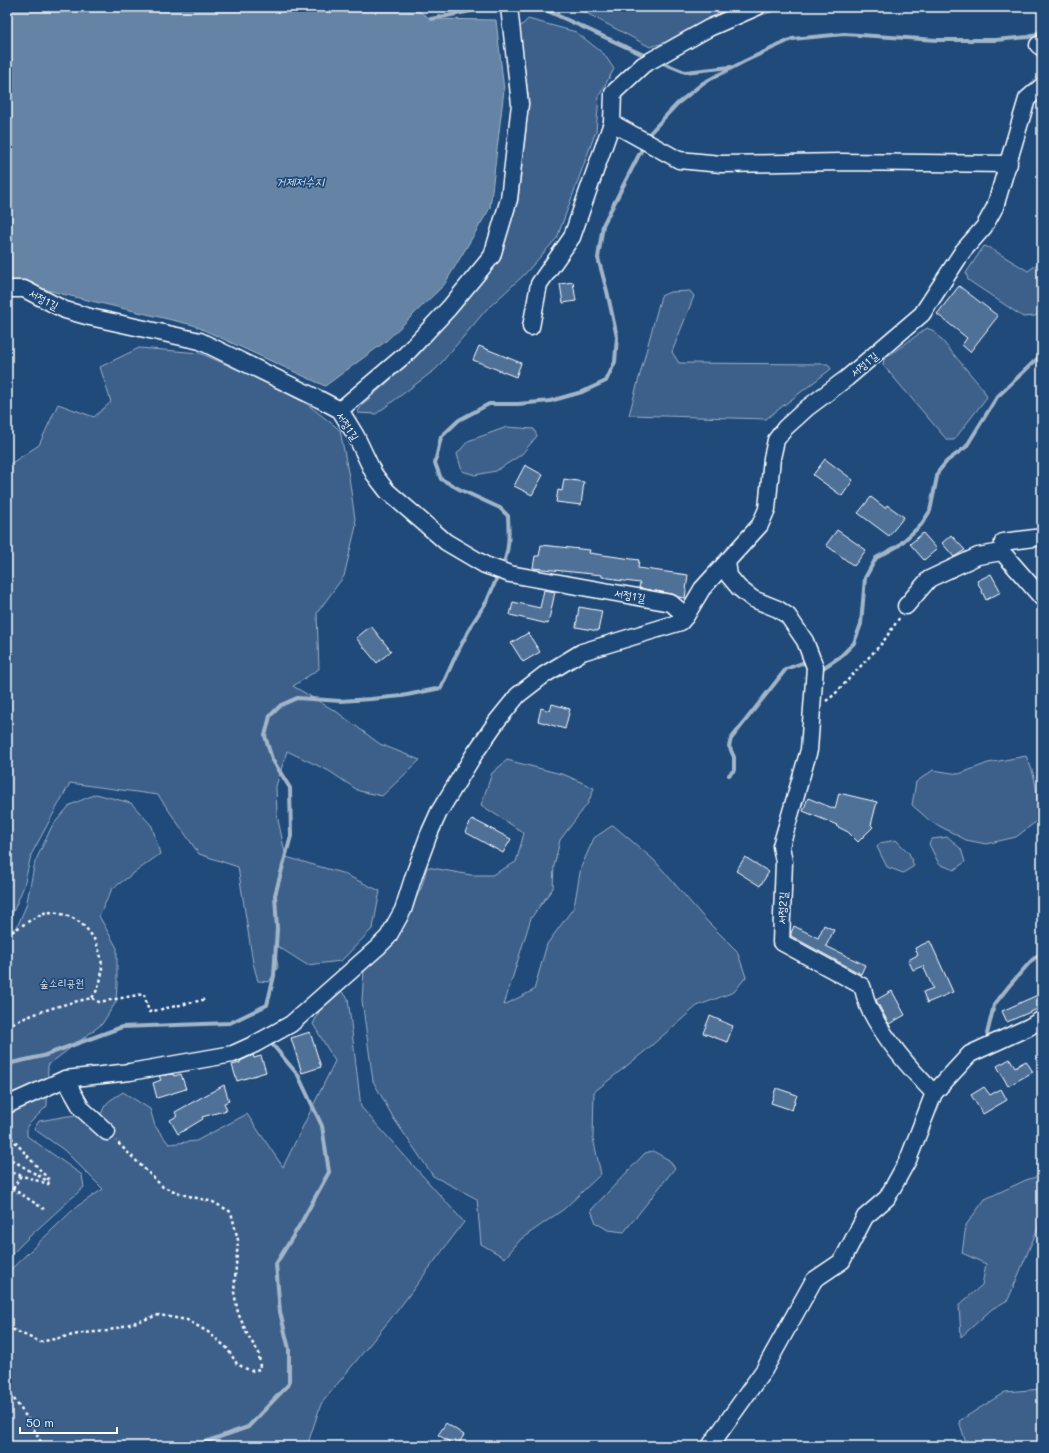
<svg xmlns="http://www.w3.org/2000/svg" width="1049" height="1453" font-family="Mali,'Poor Story',sans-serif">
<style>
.green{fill:#3c618b;stroke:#9eb0c5}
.water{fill:#6583a4;stroke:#a3b5c8}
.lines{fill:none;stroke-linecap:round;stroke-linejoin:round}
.stream{stroke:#a3b5c8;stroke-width:4}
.building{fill:#507197;stroke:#fff}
.minor-casing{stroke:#fff;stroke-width:19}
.path{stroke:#fff;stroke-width:2.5;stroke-dasharray:3 3;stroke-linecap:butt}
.minor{stroke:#1f4a7a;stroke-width:16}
.labels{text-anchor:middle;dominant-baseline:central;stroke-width:3.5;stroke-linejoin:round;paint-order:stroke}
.street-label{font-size:11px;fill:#fff;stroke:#1f4a7a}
.park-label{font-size:11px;fill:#d8dfe8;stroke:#1f4a7a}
.water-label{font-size:12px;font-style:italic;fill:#d8e0e8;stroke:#1f4a7a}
</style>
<rect width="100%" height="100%" fill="#1f4a7a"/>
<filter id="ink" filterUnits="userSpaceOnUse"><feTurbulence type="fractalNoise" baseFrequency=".025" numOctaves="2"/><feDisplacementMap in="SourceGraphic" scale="8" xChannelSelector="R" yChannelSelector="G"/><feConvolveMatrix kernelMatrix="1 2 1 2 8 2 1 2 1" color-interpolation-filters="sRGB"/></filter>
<g filter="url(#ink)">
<g class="green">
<polygon points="575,7 789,7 650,47"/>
<polygon points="528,19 576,32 604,54 614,69 599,96 596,131 557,238 524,275 486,310 436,369 376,414 357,413 362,405 420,353 499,257 518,201 529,101 519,28"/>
<polygon points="984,246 990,248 1028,271 1036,265 1042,256 1042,311 1035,316 1023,317 968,280 966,273"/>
<polygon points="690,291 694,296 672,352 679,363 828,364 831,369 766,419 629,415 661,296 670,292"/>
<polygon points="927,328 934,331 983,389 987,397 954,440 947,440 883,365 884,359"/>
<polygon points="139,348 200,353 261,380 307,404 340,430 349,477 356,526 344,576 317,613 319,669 293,686 337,712 380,744 420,760 382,796 359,791 329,771 287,751 276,786 277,815 286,857 342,873 380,891 373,928 341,961 307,965 274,944 278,967 269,982 258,981 253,963 238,867 199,854 158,795 70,783 31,855 24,886 7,926 7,466 39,445 58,404 94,417 111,402 100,367"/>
<polygon points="507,427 534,429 537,436 521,455 496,471 475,475 462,471 457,454 468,441"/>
<path d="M 1026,756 C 1037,777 1038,798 1037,821 L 1016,837 L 986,844 L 966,840 L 930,821 L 912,805 L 916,782 L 933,770 L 959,774 L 988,763 Z"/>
<polygon points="507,760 565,775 594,788 588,803 560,840 554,866 553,888 531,918 504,1005 534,990 547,944 574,907 581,867 594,838 613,825 654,860 705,919 737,951 746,977 734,992 697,1006 644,1052 594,1092 593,1138 601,1174 564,1209 521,1239 505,1258 481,1244 477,1199 433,1176 394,1119 373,1081 362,1000 364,970 395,941 422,886 427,867 471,875 492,875 516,862 524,833 481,805 492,773"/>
<polygon points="96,794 131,803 152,826 160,854 112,889 99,916 117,948 117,985 116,1002 102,1024 48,1065 47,1106 27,1126 27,1136 82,1175 84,1187 30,1236 7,1259 7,933 17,927 26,906 35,862 52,826 70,805"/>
<polygon points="948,837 961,849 965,862 954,870 939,864 929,844 932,839"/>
<polygon points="896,840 909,853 914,866 903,873 887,867 877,847 880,843"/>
<path d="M 341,991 L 348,998 L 361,1107 L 464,1222 L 397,1311 L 321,1404 L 307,1446 L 7,1446 L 7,1273 L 76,1207 L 103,1189 L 64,1150 L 34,1129 L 39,1121 L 68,1116 L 102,1113 C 104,1102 114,1098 123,1092 L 150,1109 L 155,1126 L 169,1144 L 196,1141 L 247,1114 L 283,1167 L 335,1061 L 313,1024 L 322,1006 Z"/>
<polygon points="653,1151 669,1160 675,1168 624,1232 608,1230 596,1223 591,1210 645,1153"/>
<polygon points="1042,1175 1042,1218 1008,1300 992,1309 961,1337 959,1305 982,1285 986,1264 962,1253 966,1225 985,1199 1026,1180"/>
<polygon points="1042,1389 1042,1446 967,1446 959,1421 1005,1392"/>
</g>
<polygon class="water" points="7,7 412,7 431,19 496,20 504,90 490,208 444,285 385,342 325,386 193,325 62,294 7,279"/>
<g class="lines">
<g class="stream">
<polyline points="539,7 648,57"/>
<polyline points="431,19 491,7"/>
<polyline points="658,61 685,72 731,67"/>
<polyline points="647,139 649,134 677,104 703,83 745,61 792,39 844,34 937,40 995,40 1029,37 1042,31"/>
<path d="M 502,567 C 510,550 509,534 508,516 L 500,508 L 461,490 L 441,479 L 435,463 L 441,437 L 459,420 L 489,404 L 518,404 L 550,401 L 582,392 L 606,381 L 615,362 L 617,337 L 607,291 L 598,258 L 603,225 L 644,145"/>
<polyline points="818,666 823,668 841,656 854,643 861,624 865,578 876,558 898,546 921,525 930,511 938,472 947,461 966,447 997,397 1038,358 1042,350"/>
<polyline points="729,775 734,770 734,757 729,746 731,739 786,669 802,663 809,664"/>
<polyline points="987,1034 994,1005 1009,986 1031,961 1042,952"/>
<polyline points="7,1064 43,1056 122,1027 230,1023 267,1005 274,976 277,929 275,895 291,836 290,788 272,759 265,736 270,716 281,705 297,698 340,701 371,699 402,696 441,688 456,655 472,624 487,601 499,573"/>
<polyline points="205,1442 248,1427 289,1384 289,1349 280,1312 276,1264 301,1223 329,1172 322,1126 298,1075 272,1044"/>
</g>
</g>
<g class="building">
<polygon points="573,282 576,301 563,303 560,284"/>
<polygon points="959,286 998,316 970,352 962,345 967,338 937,314"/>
<polygon points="479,346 521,363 516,377 473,360"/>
<polygon points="825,459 853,480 842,496 813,475"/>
<polygon points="525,465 543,475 532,495 514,486"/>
<polygon points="564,479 584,482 581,505 556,502 558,490 562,491"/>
<polygon points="871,497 885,508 887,505 904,517 889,536 858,513"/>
<polygon points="837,530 866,550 854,566 826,545"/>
<polygon points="923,533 937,549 924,560 910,544"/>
<polygon points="951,535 965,550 954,557 942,543"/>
<polygon points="541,545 590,550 589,553 639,560 638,568 688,575 685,598 678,597 673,594 639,588 640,583 616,580 616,579 602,577 602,575 533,568 535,556 539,556"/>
<polygon points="991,574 1001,592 986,600 977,581"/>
<polygon points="544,590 555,592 548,624 510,615 513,602 540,608"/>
<polygon points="579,607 602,611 598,631 576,627"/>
<polygon points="371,626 391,651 377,663 356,638"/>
<polygon points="528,633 540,652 523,662 511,643"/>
<polygon points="552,704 570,709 565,729 538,721 541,708 550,711"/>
<polygon points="839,793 877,802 871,825 873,827 858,842 848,832 836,826 837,825 803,811 808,798 835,809"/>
<polygon points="472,819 511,839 503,853 465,832"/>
<polygon points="745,857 769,872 760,886 736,871"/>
<polygon points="824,925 834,930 826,946 865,965 861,974 791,936 791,933 794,926 818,938"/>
<polygon points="930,941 953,992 927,1003 923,992 933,988 923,966 913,970 908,960 918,955 915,948"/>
<polygon points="892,991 905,1015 889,1024 876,1000"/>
<polygon points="1042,993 1042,1007 1007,1022 1002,1011"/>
<polygon points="710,1016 733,1026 727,1042 703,1033"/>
<polygon points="310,1032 321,1067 302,1073 291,1038"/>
<polygon points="253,1055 254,1058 261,1056 266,1072 237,1081 232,1065 240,1063 240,1061"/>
<polygon points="1010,1059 1015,1067 1026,1061 1033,1072 1008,1086 997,1066"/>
<polygon points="173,1074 174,1076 181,1074 186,1089 157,1098 153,1083 161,1080 159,1076"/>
<polygon points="224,1085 229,1101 224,1103 227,1110 202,1117 203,1119 178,1134 170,1120 177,1116 175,1112"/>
<polygon points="984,1087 990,1095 1001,1089 1007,1100 983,1114 971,1095"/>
<polygon points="776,1088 797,1095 792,1110 771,1103"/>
<polygon points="446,1423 464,1435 457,1446 438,1435"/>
</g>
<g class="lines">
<g class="minor-casing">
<g id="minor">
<polyline points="1042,44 1038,45 1042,48"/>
<polyline points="612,123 679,160 721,164 841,162 1009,164"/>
<polyline points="7,289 24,289 65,310 90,317 200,341 319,399 340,410 356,436 374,474 387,491 446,542 485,565 510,574 671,603 686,616"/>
<polyline points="531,327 539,284 572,237 595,171 612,123 613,93 643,65 709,28 757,7"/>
<polyline points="340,410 406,354 449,308 492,256 509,199 520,104 509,7"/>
<polyline points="1042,537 1003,542 1002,552 1042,598"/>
<path d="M 727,562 L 729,576 L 739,588 L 753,599 L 778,609 L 788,616 L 805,641 L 815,667 L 809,750 L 781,846 L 784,862 L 781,942 L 862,986 C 865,994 866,1003 870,1010 C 886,1041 909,1068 934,1093 L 970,1054 L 1029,1027 L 1042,1019"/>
<polyline points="906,606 929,579 978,556 1002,552"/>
<polyline points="65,1079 82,1109 107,1132"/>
<polyline points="7,1105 65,1079 130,1072 233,1054 255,1044 291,1024 378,947 388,937 403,910 415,872 429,834 439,812 475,753 497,721 518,695 544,675 582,652 681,622 686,616 702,589 760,525 767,509 772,458 776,440 785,428 807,408 847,378 922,314 963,251 984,227 995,207 1027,99 1042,86"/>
<polyline points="710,1446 764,1370 814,1280 842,1261 865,1217 887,1198 908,1160 934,1093"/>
</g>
</g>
<g class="path">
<polyline points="448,7 451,7"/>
<polyline points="826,701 834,695 883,642 900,617"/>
<path d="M 7,935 C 17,929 34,917 44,913 C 50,911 59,913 65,915 C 93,923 110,960 98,987 C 97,991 94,995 92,998 C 62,1004 34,1013 7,1026"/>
<polyline points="92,998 99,1002 144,994 149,1012 207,999"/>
<polyline points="7,1133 50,1181 48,1184 7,1171"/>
<polyline points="7,1157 49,1182"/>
<polyline points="7,1185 44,1209"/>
<polyline points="7,1199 21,1175"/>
<polyline points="7,1327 40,1342 83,1333 107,1331 159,1315 187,1320 208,1332 227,1348 237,1364 251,1371 260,1369 259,1353 248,1336 238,1313 234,1292 238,1240 231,1212 213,1202 185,1195 163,1187 116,1141"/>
<polyline points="7,1389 30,1422 43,1446"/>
</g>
<use href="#minor" class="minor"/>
</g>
</g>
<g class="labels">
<g class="street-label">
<text transform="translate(44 299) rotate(27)">서정1길</text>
<text transform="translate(864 364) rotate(-40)">서정1길</text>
<text transform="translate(348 426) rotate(57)">서정1길</text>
<text transform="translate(630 595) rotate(10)">서정1길</text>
<text transform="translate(782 908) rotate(-87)">서정2길</text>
</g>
<g class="park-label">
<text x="62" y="982">숲소리공원</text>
</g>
<g class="water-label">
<text x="300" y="181">거제저수지</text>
</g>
</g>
<rect width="1049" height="1453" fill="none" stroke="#1f4a7a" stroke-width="24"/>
<rect x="12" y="12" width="1025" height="1429" fill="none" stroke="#fff" stroke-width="1.5" filter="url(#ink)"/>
<path d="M20 1427v6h97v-6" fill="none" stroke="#ffffff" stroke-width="2"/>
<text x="26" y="1427" font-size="12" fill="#ffffff" stroke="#1f4a7a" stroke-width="3" paint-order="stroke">50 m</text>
</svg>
